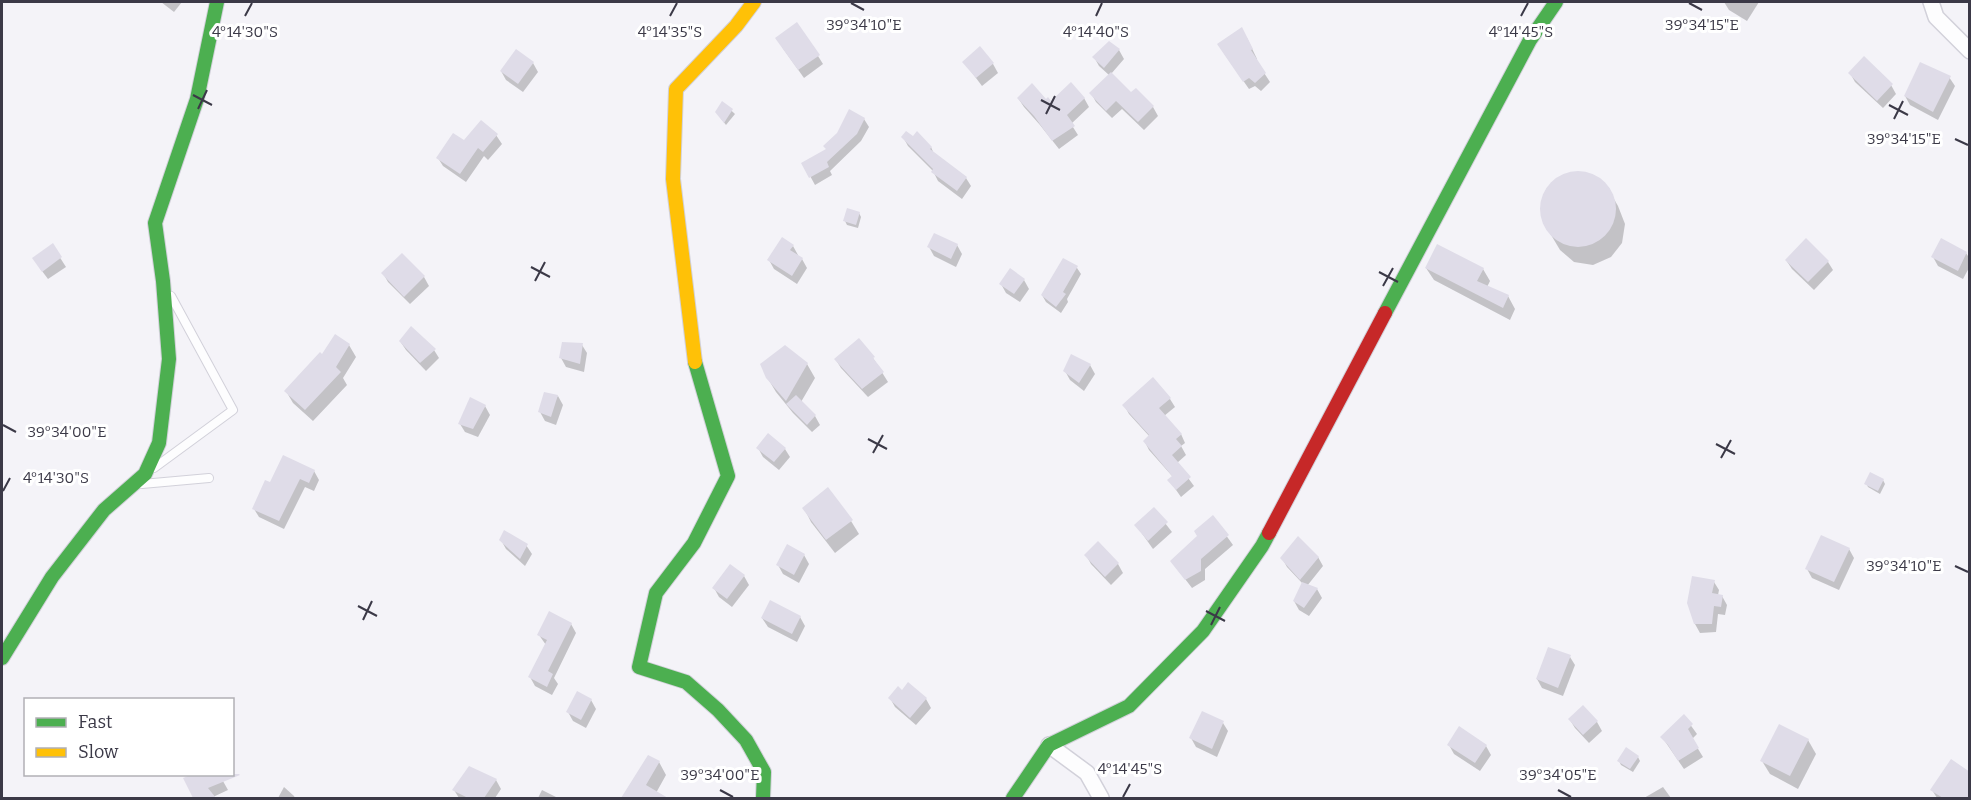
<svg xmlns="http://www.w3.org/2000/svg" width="1971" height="800" font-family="Bitter,serif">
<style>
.shadow{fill:#0003}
.building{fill:#dfdce8}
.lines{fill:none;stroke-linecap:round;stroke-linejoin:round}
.lane-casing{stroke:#d2d1da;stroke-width:10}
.street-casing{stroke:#d2d1da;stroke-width:18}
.fast-casing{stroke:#d2d1da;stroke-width:16}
.slow-casing{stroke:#d2d1da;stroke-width:16}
.jam-casing{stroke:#d2d1da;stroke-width:16}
.lane{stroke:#fdfdfe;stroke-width:8}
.street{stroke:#fdfdfe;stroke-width:15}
.fast{stroke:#4caf50;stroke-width:14}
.slow{stroke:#ffc107;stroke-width:14}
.jam{stroke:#c62828;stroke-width:14}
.ticks{fill:none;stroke:#3b3947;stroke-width:2}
.ticks-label{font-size:15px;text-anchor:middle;fill:#3b3947;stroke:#fff;stroke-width:6;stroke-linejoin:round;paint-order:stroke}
</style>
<rect width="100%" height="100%" fill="#f4f3f8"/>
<g class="shadow">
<polygon points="161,2 182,2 174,12"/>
<polygon points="1724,2 1759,2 1747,21 1729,10"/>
<polygon points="1247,38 1257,59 1255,59 1270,82 1261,91 1255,86 1249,89 1224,53"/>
<polygon points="1110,43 1119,50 1124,59 1111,74 1131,95 1153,107 1158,116 1144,130 1122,109 1112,118 1096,102 1091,93 1109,75 1099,66 1094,57"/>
<polygon points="782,47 818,56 823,64 804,78"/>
<polygon points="964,62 993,64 998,73 982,86"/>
<polygon points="533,63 538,72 523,92 506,80 501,71"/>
<polygon points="1850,73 1891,85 1896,94 1883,108 1855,82"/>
<polygon points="1949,77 1955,86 1938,120 1910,105 1905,96"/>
<polygon points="1018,98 1051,103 1084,98 1089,107 1071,124 1078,135 1059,149 1040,125 1024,107"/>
<polygon points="723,103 735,114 726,125 719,116"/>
<polygon points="864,119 869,127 861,141 830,171 832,175 815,185 803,163 827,150"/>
<polygon points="496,135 502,144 488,160 484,156 466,182 443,166 438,158 464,142"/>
<polygon points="903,137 931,147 934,154 966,178 971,186 962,199 938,181 933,171 908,146"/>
<polygon points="1574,173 1583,173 1601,180 1607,187 1618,206 1625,224 1622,243 1611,257 1593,265 1574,262 1560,250 1544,223 1542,204 1549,186 1556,180"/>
<polygon points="859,213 861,217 858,228 847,225 845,221"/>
<polygon points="52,245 66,267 48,279 39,267"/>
<polygon points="957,245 962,254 956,267 934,256 929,247"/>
<polygon points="793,246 798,255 797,256 802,259 807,268 797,284 774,269 769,260"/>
<polygon points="1966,253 1970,259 1970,266 1963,279 1938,266 1933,257"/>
<polygon points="1064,260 1077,268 1081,274 1067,299 1068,302 1061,313 1046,302 1042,295"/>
<polygon points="1786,260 1828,262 1833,270 1814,290 1792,269"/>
<polygon points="1426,268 1483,269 1490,281 1487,287 1508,296 1515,309 1510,320 1434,280"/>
<polygon points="383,273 424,277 429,286 410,304 388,282"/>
<polygon points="1024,280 1029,289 1020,302 1006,293 1001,284"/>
<polygon points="400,341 434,350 439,358 426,371 406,350"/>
<polygon points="349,345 356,357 343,378 347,385 313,421 293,403 286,391 323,356"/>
<polygon points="582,345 587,353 584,372 566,367 561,358"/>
<polygon points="873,358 888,382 868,397 841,368 836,360"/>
<polygon points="807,364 815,378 801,402 815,416 820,425 812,432 793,413 776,392 767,377"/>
<polygon points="1090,365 1095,374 1084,391 1070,380 1065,371"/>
<polygon points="558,396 563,405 556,425 545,421 540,412"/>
<polygon points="1170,399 1175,407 1164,416 1181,434 1185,443 1181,446 1186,455 1177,463 1194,486 1181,497 1169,480 1173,477 1149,450 1145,442 1150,437 1129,414 1124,405"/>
<polygon points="485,406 490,415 478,437 465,432 460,424"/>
<polygon points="758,448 785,449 790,457 779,470 763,457"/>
<polygon points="314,471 319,480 314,491 305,487 284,529 259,517 254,509 270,484"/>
<polygon points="1883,480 1885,484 1880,494 1868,487 1866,483"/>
<polygon points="804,508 851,521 859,534 835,553 811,522"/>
<polygon points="1154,509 1172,532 1153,549 1136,525"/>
<polygon points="1213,517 1233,545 1205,569 1205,580 1192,588 1172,562 1199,537"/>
<polygon points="501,540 526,545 532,554 525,566 506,549"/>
<polygon points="1098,543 1118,564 1123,573 1111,585 1091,564 1086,555"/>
<polygon points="1849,549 1854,558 1839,590 1812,578 1807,569"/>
<polygon points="804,555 809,564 799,583 783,574 778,565"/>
<polygon points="1318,557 1323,566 1307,586 1317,589 1322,598 1309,616 1299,610 1294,601 1303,584 1287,567 1282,558"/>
<polygon points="744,576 749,585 732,607 719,597 714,588"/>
<polygon points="1714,582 1719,590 1718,595 1722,596 1727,605 1725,615 1718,614 1716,632 1700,633 1695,624"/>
<polygon points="800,617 805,626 797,642 768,627 762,618"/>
<polygon points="571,624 576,633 554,678 558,684 552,695 535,686 530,677 546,645 539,635"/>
<polygon points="1570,657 1575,665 1563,696 1542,688 1537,679"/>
<polygon points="908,685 926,699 931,708 916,725 895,707 890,698 902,692"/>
<polygon points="591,700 596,709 586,728 573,721 568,712"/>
<polygon points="1684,716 1697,734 1692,739 1703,757 1684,769 1662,737"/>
<polygon points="1570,720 1597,722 1602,731 1589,743 1575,728"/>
<polygon points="1223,723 1228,731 1217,757 1196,747 1191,738"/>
<polygon points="1808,740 1816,754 1798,789 1770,774 1762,761"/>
<polygon points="1449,745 1486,746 1491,755 1480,771 1454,754"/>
<polygon points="649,757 659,762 666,775 656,793 664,798 623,798"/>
<polygon points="1638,757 1640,761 1633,772 1621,765 1619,761"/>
<polygon points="470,768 496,780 501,789 495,798 459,798 454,790"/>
<polygon points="219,774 228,790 213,797 214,798 194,798 185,779"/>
<polygon points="1970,774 1970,798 1937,798 1932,790"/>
<polygon points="284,787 294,796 295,798 278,798"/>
<polygon points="1663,787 1671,798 1644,798"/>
<polygon points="542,790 558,798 538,798"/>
</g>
<g class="building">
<polygon points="797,22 820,55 798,70 775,38"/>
<polygon points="1242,27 1253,49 1251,50 1266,73 1255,83 1249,78 1243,82 1217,44"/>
<polygon points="1109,41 1120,49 1104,68 1092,57"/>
<polygon points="980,46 994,63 976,78 962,62"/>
<polygon points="516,49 534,62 518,84 500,71"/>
<polygon points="1864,56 1893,84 1877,101 1848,73"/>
<polygon points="1920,62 1951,76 1933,112 1904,96"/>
<polygon points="1111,72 1131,92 1136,88 1154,106 1138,122 1116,101 1106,111 1089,93"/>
<polygon points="1071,82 1085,98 1067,115 1075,126 1052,141 1034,116 1017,98 1032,83 1046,99 1048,97 1051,101"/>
<polygon points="722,101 733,109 724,123 715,112"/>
<polygon points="849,109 865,118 857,134 827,162 829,167 809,178 801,163 826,149 823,146 837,133"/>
<polygon points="481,120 498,134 483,152 478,148 460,174 436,158 453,133 464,140"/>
<polygon points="906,131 913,136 917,131 932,147 930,149 967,177 957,191 931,172 933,169 901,137"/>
<circle cx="1578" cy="209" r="38"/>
<polygon points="847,208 860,212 856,225 843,221"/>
<polygon points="934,233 958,244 951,259 927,247"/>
<polygon points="782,237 794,245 790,250 803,258 792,276 767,260"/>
<polygon points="1806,238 1829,261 1808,282 1785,260"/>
<polygon points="1941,238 1967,252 1958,271 1931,257"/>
<polygon points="53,243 62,257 42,272 32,258"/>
<polygon points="1437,244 1484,268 1477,281 1509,295 1503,308 1425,268"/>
<polygon points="402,253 425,276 404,297 381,273"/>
<polygon points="1063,258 1078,266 1063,292 1066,294 1056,307 1041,295"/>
<polygon points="1010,268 1025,279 1014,294 999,284"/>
<polygon points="411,326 436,349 420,363 399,341"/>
<polygon points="335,334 350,344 336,367 341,372 305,410 284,391 320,352 322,354"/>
<polygon points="859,338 875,357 873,358 884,372 862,389 834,359"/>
<polygon points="562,342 583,343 580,364 559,358"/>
<polygon points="785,345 808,363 786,401 766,378 760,364"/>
<polygon points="1071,354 1091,364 1079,383 1063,371"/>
<polygon points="1153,377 1171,398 1159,408 1182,434 1176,439 1182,446 1172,455 1191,477 1176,490 1167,480 1172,476 1143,441 1149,435 1122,405"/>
<polygon points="544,392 558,395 551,417 538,412"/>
<polygon points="796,395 816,415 807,425 786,404"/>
<polygon points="470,397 486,405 473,429 458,424"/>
<polygon points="768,433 786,448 774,462 756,448"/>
<polygon points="283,455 315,470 309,483 300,479 279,521 252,509 265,480 270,482"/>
<polygon points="1870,472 1884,479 1878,491 1864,484"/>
<polygon points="828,487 853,520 826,540 802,508"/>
<polygon points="1154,507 1168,522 1148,541 1134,525"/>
<polygon points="1213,515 1229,535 1201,559 1201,571 1185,580 1170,561 1197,536 1194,531"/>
<polygon points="504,530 528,544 520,559 499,540"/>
<polygon points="1821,535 1850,548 1834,582 1805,569"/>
<polygon points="1298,536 1319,557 1300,580 1280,558"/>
<polygon points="1098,541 1119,563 1105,577 1084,555"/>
<polygon points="787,544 805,554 794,575 776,565"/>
<polygon points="730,564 745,575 727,599 712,588"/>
<polygon points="1692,576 1715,580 1712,593 1723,595 1721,607 1714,606 1712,624 1694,624 1687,603"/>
<polygon points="1302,582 1318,588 1304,608 1293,601"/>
<polygon points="770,600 801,616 792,634 761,618"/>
<polygon points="549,611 572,623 548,671 553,674 547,687 528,677 547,640 537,635"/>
<polygon points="1548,647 1571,655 1558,688 1536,679"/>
<polygon points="908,682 927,698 910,718 888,698 898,686 902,690"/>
<polygon points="577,691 592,699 581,720 566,712"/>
<polygon points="1583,705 1598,721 1583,735 1568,719"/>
<polygon points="1202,711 1224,721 1212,749 1189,738"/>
<polygon points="1684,714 1693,724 1688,729 1699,748 1678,761 1668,745 1660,737"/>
<polygon points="1779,724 1809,739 1790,776 1760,761"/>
<polygon points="1459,726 1487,745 1475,763 1447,745"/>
<polygon points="1626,747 1639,756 1630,769 1617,761"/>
<polygon points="648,755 660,761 646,785 668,798 621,798"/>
<polygon points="1951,759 1970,772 1970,798 1943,798 1930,790"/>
<polygon points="469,766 497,779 484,798 468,798 452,790"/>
<polygon points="193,774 239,774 240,775 208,788 216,798 193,798 183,778"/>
</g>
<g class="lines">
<g class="lane-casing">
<g id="lane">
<polyline points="154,468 233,410 171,296"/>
<polyline points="142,484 209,478"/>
</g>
</g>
<g class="street-casing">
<g id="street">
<polyline points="1931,2 1936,17 1970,51"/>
<polyline points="1049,745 1087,773 1101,798"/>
</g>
</g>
<g class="fast-casing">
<g id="fast">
<polyline points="1385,313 1530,40 1556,2"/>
<polyline points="695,362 728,476 694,543 656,593 639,667 686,682 718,710 746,740 764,772 763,798"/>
<polyline points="2,658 52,577 104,510 145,474 159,443 169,359 163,281 155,223 197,99 217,2"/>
<polyline points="1013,798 1049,745 1129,706 1203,631 1262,546 1269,533"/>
</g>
</g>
<g class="slow-casing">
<polyline id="slow" points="695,362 673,179 676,89 736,26 754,2"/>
</g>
<g class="jam-casing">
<polyline id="jam" points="1269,533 1385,313"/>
</g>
<use href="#lane" class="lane"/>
<use href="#street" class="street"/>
<use href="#fast" class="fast"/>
<use href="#slow" class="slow"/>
<use href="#jam" class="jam"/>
</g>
<path class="ticks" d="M 851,3 L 864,10M 1689,3 L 1702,10M 245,16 L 252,3M 670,16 L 677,3M 1096,16 L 1102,3M 1521,16 L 1528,3M 193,95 L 212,105M 1041,100 L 1060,110M 1889,105 L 1908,115M 198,109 L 207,90M 1046,114 L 1055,96M 1894,119 L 1903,101M 1955,139 L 1968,145M 531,267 L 550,277M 1379,272 L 1398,282M 535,281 L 545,262M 1383,286 L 1393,268M 3,425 L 16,432M 868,439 L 887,449M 1716,444 L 1735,454M 873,453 L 883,435M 1721,458 L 1731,440M 3,491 L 10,478M 1955,566 L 1968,572M 358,606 L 377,616M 1206,611 L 1225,621M 363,620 L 372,601M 1211,625 L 1220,607M 720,790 L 733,797M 1558,790 L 1571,797M 1123,797 L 1130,784"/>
<g class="ticks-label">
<text x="864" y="30">39°34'10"E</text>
<text x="1702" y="30">39°34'15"E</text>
<text x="245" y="37">4°14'30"S</text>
<text x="670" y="37">4°14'35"S</text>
<text x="1096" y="37">4°14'40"S</text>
<text x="1521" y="37">4°14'45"S</text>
<text x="1904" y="144">39°34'15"E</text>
<text x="67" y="437">39°34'00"E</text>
<text x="56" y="483">4°14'30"S</text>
<text x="1904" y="571">39°34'10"E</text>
<text x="1130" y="774">4°14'45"S</text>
<text x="720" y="780">39°34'00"E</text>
<text x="1558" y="780">39°34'05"E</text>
</g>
<rect width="1971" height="800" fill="none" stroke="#3b3947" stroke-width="6"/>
<rect x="24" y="698" width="210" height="78" fill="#ffffff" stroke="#b1b0b5" stroke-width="1.5"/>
<rect x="36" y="718" width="30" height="9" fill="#4caf50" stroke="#b1b0b5" stroke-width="1.5"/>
<text x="78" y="728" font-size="18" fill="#3b3947">Fast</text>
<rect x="36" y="748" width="30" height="9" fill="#ffc107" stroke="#b1b0b5" stroke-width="1.5"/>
<text x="78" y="758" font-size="18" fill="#3b3947">Slow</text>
</svg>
